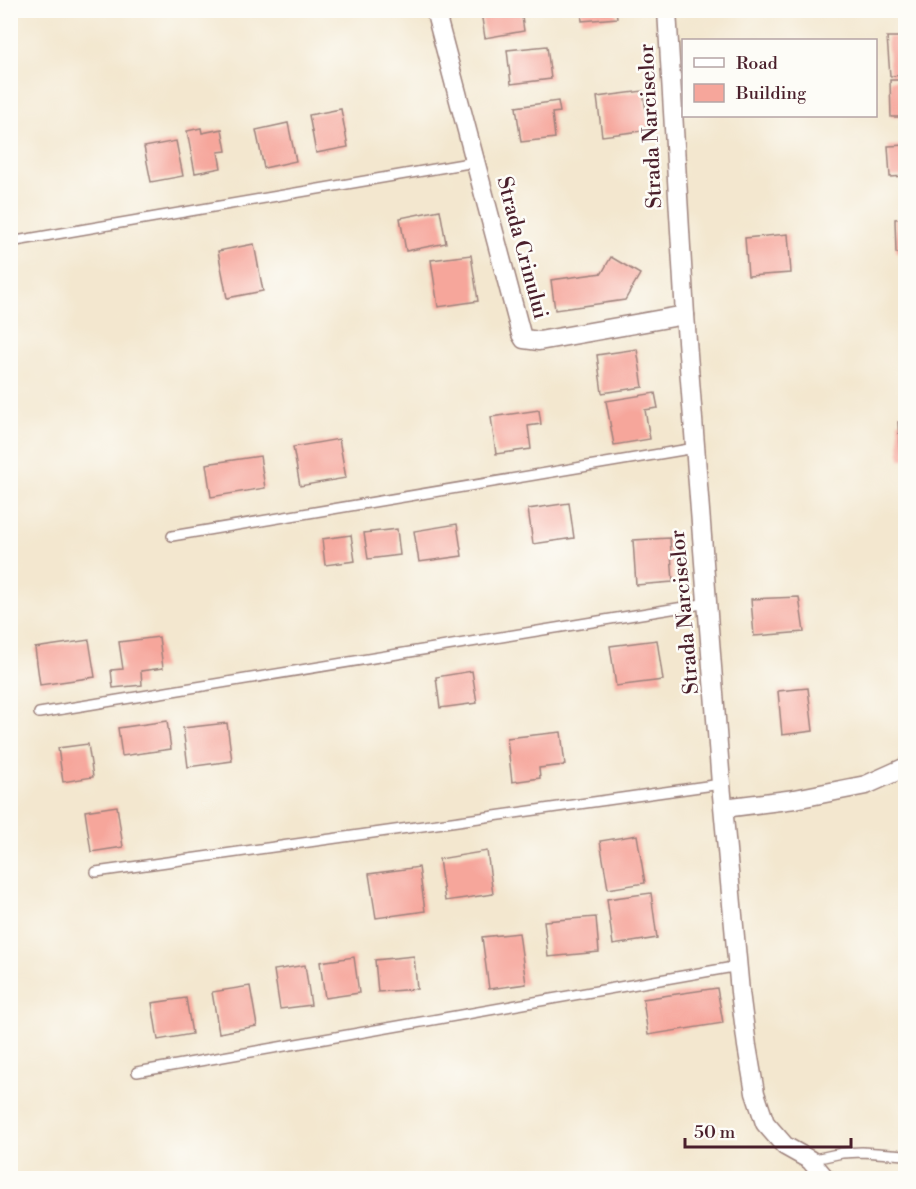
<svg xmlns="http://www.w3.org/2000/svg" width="916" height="1189" font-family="'Libre Bodoni',serif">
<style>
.building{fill:#f6a69b}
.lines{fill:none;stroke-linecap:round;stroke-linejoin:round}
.service-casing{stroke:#9e837d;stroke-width:12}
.minor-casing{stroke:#9e837d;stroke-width:21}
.service{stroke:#fff;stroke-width:9}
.minor{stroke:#fff;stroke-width:18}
.labels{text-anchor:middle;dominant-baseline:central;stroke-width:5;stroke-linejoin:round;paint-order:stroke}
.street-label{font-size:21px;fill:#4a1f2b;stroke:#fdfcf7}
</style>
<rect width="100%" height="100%" fill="#fdfcf7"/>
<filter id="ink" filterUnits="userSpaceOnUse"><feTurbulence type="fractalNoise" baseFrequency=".0167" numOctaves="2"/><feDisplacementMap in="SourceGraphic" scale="12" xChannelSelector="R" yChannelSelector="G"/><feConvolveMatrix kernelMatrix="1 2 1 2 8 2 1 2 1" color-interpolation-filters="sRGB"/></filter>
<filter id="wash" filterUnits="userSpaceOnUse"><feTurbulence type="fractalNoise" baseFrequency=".008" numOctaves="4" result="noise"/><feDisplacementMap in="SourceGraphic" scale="24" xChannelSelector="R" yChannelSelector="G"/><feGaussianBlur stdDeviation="1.35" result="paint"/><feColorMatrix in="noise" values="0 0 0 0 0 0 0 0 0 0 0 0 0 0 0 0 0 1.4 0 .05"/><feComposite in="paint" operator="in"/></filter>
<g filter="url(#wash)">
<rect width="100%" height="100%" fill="#f3e7cf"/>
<g id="blocks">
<g class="building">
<polygon points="489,10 521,10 524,31 485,38 481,12"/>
<polygon points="581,10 616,10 617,18 582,21"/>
<polygon points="887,37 906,37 906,75 890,76"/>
<polygon points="547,46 551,79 511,84 507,50"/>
<polygon points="890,80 906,80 906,117 891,117"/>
<polygon points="643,91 649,130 602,136 597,97"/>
<polygon points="558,101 560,112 552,113 555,138 521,142 516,107"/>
<polygon points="341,109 348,147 316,153 309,115"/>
<polygon points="288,123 296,161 264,168 256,130"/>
<polygon points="201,128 202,133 222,129 226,151 218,152 221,168 195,173 187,131"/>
<polygon points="176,141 183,176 151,182 144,147"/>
<polygon points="906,145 906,176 890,177 888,146"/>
<polygon points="440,210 446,243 406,251 400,218"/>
<polygon points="906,218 906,253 896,253 895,219"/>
<polygon points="788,234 791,273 748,276 745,238"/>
<polygon points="254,244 263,291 227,298 218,251"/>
<polygon points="471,255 478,301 438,307 431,260"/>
<polygon points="611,257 640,274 625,300 555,310 551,280 602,273"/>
<polygon points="637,349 643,387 602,393 597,355"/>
<polygon points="655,393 658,408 645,410 650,439 614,445 606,401"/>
<polygon points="539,410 541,424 528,426 531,449 496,454 491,417"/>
<polygon points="906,421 906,459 900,459 898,422"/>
<polygon points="339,439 346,478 300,486 293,447"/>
<polygon points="260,456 265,488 211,497 206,464"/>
<polygon points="569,503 574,538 533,544 528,509"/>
<polygon points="457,524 462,556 419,562 414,531"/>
<polygon points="397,529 400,555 368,559 364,533"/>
<polygon points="351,535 355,561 325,565 322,539"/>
<polygon points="670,538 673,582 636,585 633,540"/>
<polygon points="799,597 804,632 754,636 751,599"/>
<polygon points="159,637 163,668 141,671 142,685 113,688 111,670 123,669 119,642"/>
<polygon points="89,640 95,677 40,685 35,648"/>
<polygon points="657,640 663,680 616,686 610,646"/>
<polygon points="472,671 477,703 440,708 436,677"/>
<polygon points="808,688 813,731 782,735 778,691"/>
<polygon points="167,721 171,749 122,756 118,728"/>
<polygon points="227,723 232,761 188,767 183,728"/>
<polygon points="561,732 565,765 539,768 540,778 512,782 507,738"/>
<polygon points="88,744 93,777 63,782 58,748"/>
<polygon points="117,806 123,847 91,852 85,811"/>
<polygon points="637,835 645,883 608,889 600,841"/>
<polygon points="487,851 493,894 445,901 439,859"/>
<polygon points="419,867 425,911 376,918 369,874"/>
<polygon points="651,893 657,938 613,945 607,899"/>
<polygon points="596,917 599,952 548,957 544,921"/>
<polygon points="519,933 526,984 489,989 482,937"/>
<polygon points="414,956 417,989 378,992 375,960"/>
<polygon points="354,957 359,993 325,998 320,962"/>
<polygon points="305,965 311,1005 280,1009 274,970"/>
<polygon points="250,986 257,1026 219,1033 212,992"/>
<polygon points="717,988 723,1023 648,1035 643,999"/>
<polygon points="186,998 192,1034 158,1040 152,1003"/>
</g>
</g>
</g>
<g filter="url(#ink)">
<use href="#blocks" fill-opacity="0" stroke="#9e837d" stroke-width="1.5"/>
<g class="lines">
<g class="service-casing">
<g id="service">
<polyline points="10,242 475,162"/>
<polyline points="172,536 695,448"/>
<polyline points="39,713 708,603"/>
<polyline points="96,872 721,784"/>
<polyline points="137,1072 739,966"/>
<polyline points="810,1160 842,1153 862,1152 906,1155"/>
</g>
</g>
<g class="minor-casing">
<g id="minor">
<polyline points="435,10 521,334 524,339 539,341 685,315"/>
<polyline points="667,10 685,315 721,784 740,992 747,1046 755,1093 765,1123 785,1146 810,1160 825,1178"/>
<polyline points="724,808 795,799 866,785 906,767"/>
</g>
</g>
<use href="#service" class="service"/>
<use href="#minor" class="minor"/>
</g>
</g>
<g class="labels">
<g class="street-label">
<text transform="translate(651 126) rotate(-93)">Strada Narciselor</text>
<text transform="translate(522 248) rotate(75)">Strada Crinului</text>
<text transform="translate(685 612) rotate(-95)">Strada Narciselor</text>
</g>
</g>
<rect width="916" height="1189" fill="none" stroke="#fdfcf7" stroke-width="36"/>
<rect x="682" y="39" width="195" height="78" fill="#fdfcf7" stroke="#b5a4a5" stroke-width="1.5"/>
<rect x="694" y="58" width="30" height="9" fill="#ffffff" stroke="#b5a4a5" stroke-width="1.5"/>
<text x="736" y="69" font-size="18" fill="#4a1f2b">Road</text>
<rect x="694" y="84" width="30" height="18" fill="#f6a69b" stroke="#b5a4a5" stroke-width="1.5"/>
<text x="736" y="99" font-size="18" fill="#4a1f2b">Building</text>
<path d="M685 1138v9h166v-9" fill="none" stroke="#4a1f2b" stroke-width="3"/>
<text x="694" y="1138" font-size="18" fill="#4a1f2b" stroke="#fdfcf7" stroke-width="4.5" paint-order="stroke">50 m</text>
</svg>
